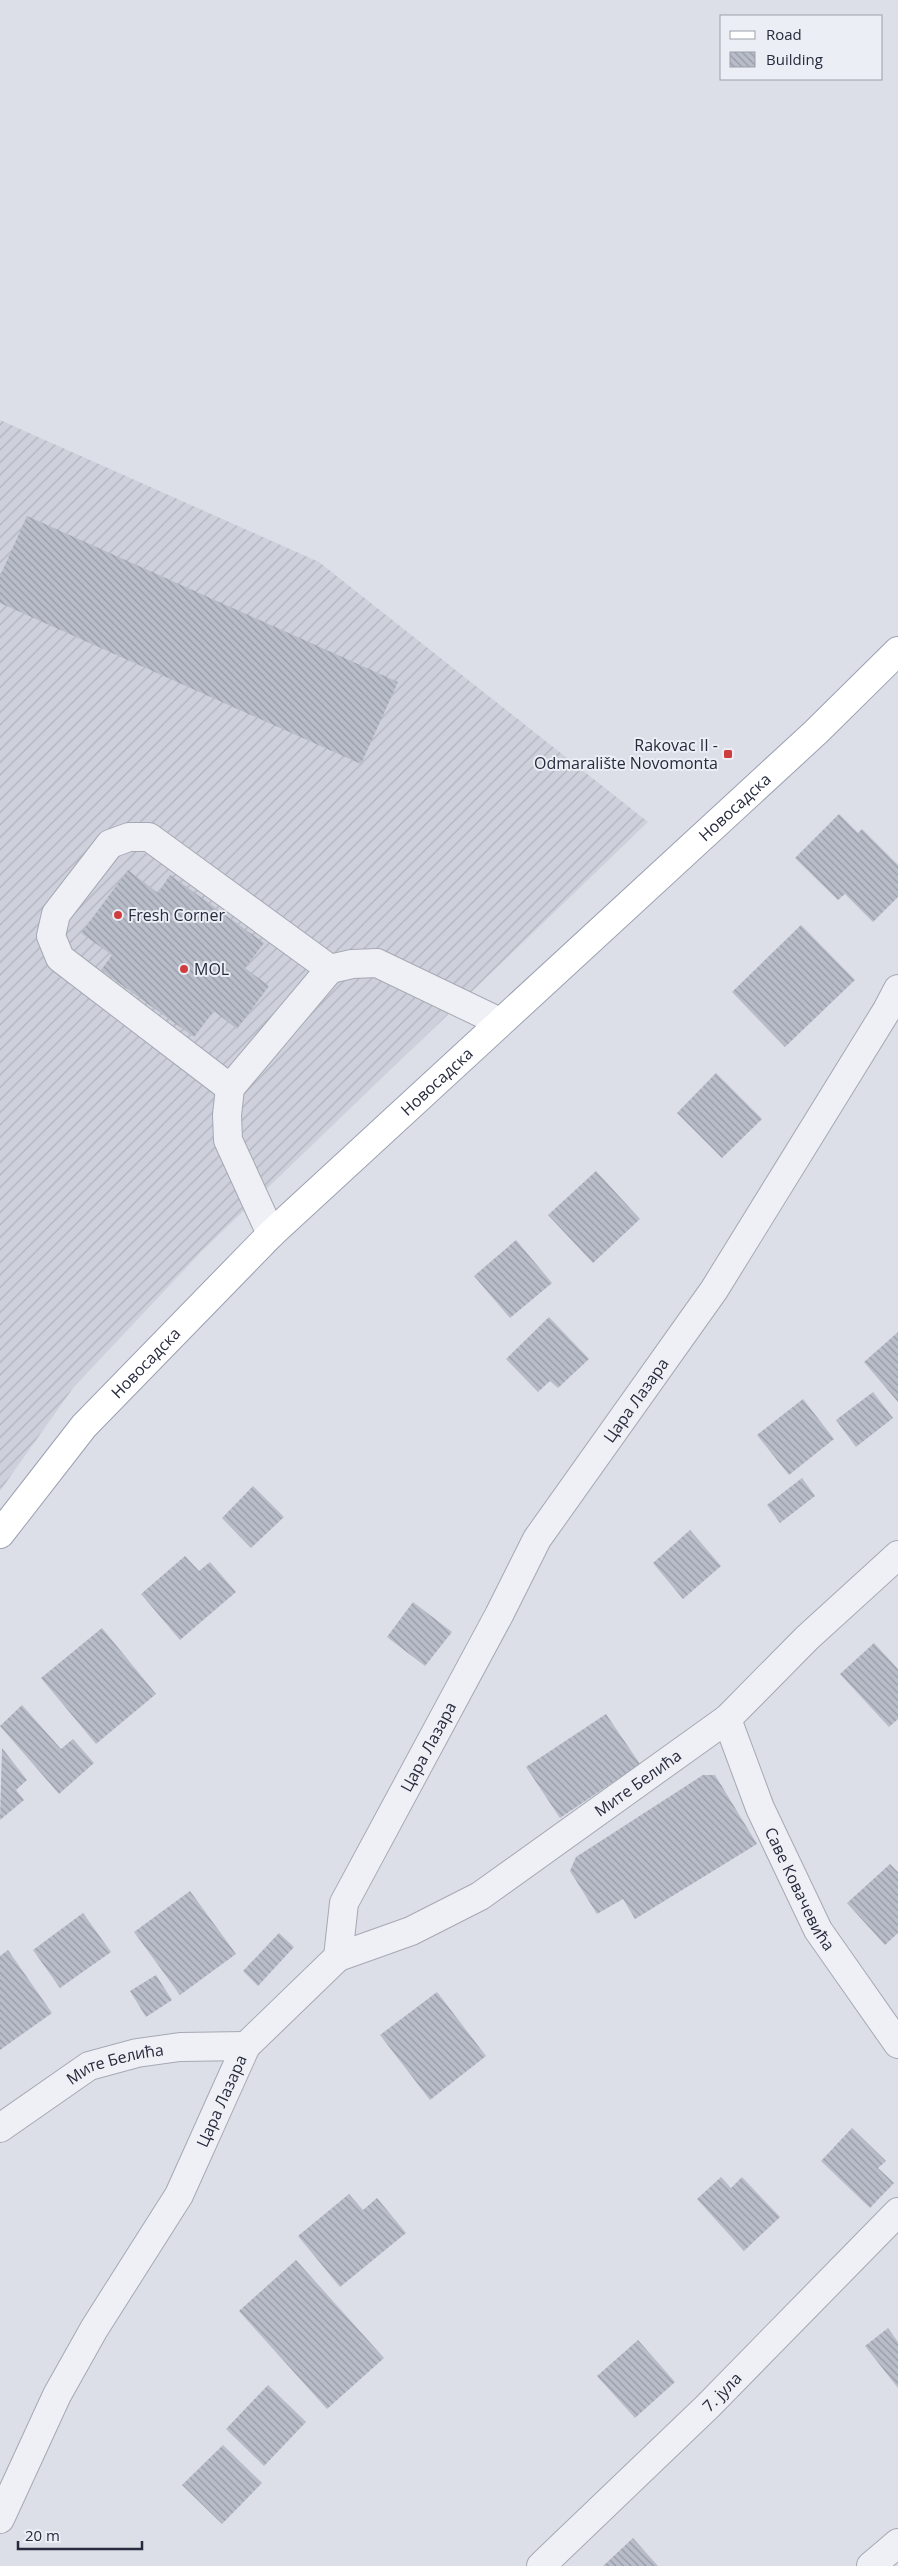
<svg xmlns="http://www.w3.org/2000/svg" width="898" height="2566" font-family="'Open Sans',sans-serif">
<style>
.industrial{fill:url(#industrial-furrows)}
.building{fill:url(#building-back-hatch)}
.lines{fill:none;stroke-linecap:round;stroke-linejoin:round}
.minor-casing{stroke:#a5a9b4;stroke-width:30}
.major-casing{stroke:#9ba1b2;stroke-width:30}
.minor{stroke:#eff0f5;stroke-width:28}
.major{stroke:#fff;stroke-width:28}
.poi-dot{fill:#cf3e3f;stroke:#ebeef4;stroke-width:2}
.labels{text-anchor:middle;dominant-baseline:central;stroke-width:4;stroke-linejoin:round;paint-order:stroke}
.poi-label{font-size:16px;fill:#262b3d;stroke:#ebeef4;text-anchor:start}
.street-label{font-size:16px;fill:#262b3d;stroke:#ebeef4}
</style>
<defs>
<pattern id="industrial-furrows" width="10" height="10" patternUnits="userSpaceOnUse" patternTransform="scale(1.25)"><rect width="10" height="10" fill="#ced1dc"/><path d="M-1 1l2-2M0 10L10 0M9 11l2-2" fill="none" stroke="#b1b4be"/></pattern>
<pattern id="building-back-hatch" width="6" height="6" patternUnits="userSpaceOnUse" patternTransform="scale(1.25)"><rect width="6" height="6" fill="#b9bdc9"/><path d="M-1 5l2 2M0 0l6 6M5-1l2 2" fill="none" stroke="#969aa4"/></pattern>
</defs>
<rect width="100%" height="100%" fill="#dcdfe7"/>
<polygon class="industrial" points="0,420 319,562 648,822 201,1252 73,1388 0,1491"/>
<g class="building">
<polygon points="27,516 398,682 361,764 0,603 0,576"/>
<polygon points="839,814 858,833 862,829 898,865 898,897 873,922 845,894 838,900 795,858"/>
<polygon points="128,870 158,893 170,875 264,943 245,968 269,986 237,1029 214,1011 194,1037 101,970 112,955 81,933"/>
<polygon points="801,925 855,980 785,1047 732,992"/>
<polygon points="716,1073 762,1119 722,1158 677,1113"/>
<polygon points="596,1171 640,1219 593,1263 548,1215"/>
<polygon points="516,1240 552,1283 510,1318 474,1276"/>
<polygon points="549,1317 589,1359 558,1388 550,1381 538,1392 506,1359"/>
<polygon points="898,1332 898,1402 864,1362"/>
<polygon points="873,1392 893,1418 856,1447 836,1420"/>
<polygon points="803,1399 834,1439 789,1475 757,1435"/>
<polygon points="802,1478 815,1496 780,1523 767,1505"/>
<polygon points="253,1486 284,1517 251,1548 222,1518"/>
<polygon points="690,1530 721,1566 683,1599 653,1563"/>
<polygon points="185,1556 199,1571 210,1562 236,1592 180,1640 141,1594"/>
<polygon points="413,1602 452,1632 425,1666 387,1637"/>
<polygon points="102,1628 156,1694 96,1744 41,1678"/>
<polygon points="874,1643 898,1669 898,1719 889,1727 840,1674"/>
<polygon points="22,1705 61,1749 73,1739 94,1763 59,1794 0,1726"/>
<polygon points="606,1714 640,1764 560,1818 526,1767"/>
<polygon points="2,1748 27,1780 16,1790 24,1800 0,1820"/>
<polygon points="703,1775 715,1775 757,1844 635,1919 623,1899 597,1914 570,1871 576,1857"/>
<polygon points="890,1864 898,1872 898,1933 885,1945 847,1903"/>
<polygon points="190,1891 236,1954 180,1995 134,1932"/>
<polygon points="83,1913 111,1952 60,1988 33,1950"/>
<polygon points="279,1933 294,1947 258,1986 243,1971"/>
<polygon points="8,1950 52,2013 0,2050 0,1956"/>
<polygon points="156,1975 172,2000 146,2017 130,1991"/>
<polygon points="437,1992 486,2056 430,2100 380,2035"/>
<polygon points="852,2128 886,2161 878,2168 894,2183 870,2208 821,2161"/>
<polygon points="721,2177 731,2188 742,2177 780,2217 744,2251 697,2199"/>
<polygon points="349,2194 363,2210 377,2198 406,2233 340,2287 298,2236"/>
<polygon points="296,2260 384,2358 327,2409 239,2311"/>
<polygon points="888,2328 898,2342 898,2388 865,2346"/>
<polygon points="638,2340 675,2382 635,2418 597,2376"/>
<polygon points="268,2385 306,2422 264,2466 226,2429"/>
<polygon points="223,2445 262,2483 222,2524 182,2485"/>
<polygon points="633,2538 658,2566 603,2566"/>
</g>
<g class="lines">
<g class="minor-casing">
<g id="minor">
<polyline points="230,1088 60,958 51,936 56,914 110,844 129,837 149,837 330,969"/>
<polyline points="271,1234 228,1140 227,1115 230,1088 330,969 352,964 377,963 500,1022"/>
<path id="s1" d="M 727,1719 L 760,1808 L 818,1930 L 898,2044"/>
<path id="s2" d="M 338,1957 L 411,1931 L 480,1896 L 727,1719 L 807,1638 L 898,1555"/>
<path id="s3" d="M 0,2128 L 89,2066 L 137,2053 L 180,2047 L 246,2046"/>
<path id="s4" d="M 0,2519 L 57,2395 L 94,2329 L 179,2195 L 246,2046 L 338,1957 L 344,1903 L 499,1615 L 537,1539 L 714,1290 L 887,1010 L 898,989"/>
<path id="s5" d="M 541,2566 L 708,2406 L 898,2212"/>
<polyline points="871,2566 898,2543"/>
</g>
</g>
<g class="major-casing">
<g id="major">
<path id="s6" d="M 0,1534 L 84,1426 L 271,1234 L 816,732 L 898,651"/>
</g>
</g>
<use href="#minor" class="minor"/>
<use href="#major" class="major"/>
</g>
<g class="poi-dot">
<rect x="723" y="749" width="10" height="10" rx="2.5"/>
<circle cx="118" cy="915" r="5"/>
<circle cx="184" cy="969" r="5"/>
</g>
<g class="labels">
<g class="poi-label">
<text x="718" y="745" text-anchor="end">Rakovac II -<tspan x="718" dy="18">Odmaralište Novomonta</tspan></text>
<text x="128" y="915">Fresh Corner</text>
<text x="194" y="969">MOL</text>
</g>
<g class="street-label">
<text stroke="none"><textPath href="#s6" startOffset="1035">Новосадска</textPath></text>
<text stroke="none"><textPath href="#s6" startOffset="630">Новосадска</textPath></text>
<text stroke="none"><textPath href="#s6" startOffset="225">Новосадска</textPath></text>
<text stroke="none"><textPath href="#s4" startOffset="1299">Цара Лазара</textPath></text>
<text stroke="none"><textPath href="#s4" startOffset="894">Цара Лазара</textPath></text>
<text stroke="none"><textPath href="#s2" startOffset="349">Мите Белића</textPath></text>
<text stroke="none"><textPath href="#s1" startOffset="185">Саве Ковачевића</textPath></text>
<text stroke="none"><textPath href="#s3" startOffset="134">Мите Белића</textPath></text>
<text stroke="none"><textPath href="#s4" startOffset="474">Цара Лазара</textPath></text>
<text stroke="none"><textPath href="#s5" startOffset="251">7. јула</textPath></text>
</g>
</g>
<rect x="720" y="15" width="162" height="65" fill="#ebeef4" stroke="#9ca0ab"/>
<rect x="730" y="31" width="25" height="8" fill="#ffffff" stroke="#9ca0ab"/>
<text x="766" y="40" font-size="15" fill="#262b3d">Road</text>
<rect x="730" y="52" width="25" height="15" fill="url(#building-back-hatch)" stroke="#9ca0ab"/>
<text x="766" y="65" font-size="15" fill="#262b3d">Building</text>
<path d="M18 2541v8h124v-8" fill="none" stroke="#262b3d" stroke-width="2.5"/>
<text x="25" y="2541" font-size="15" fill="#262b3d" stroke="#ebeef4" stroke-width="4" paint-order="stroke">20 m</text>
</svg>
